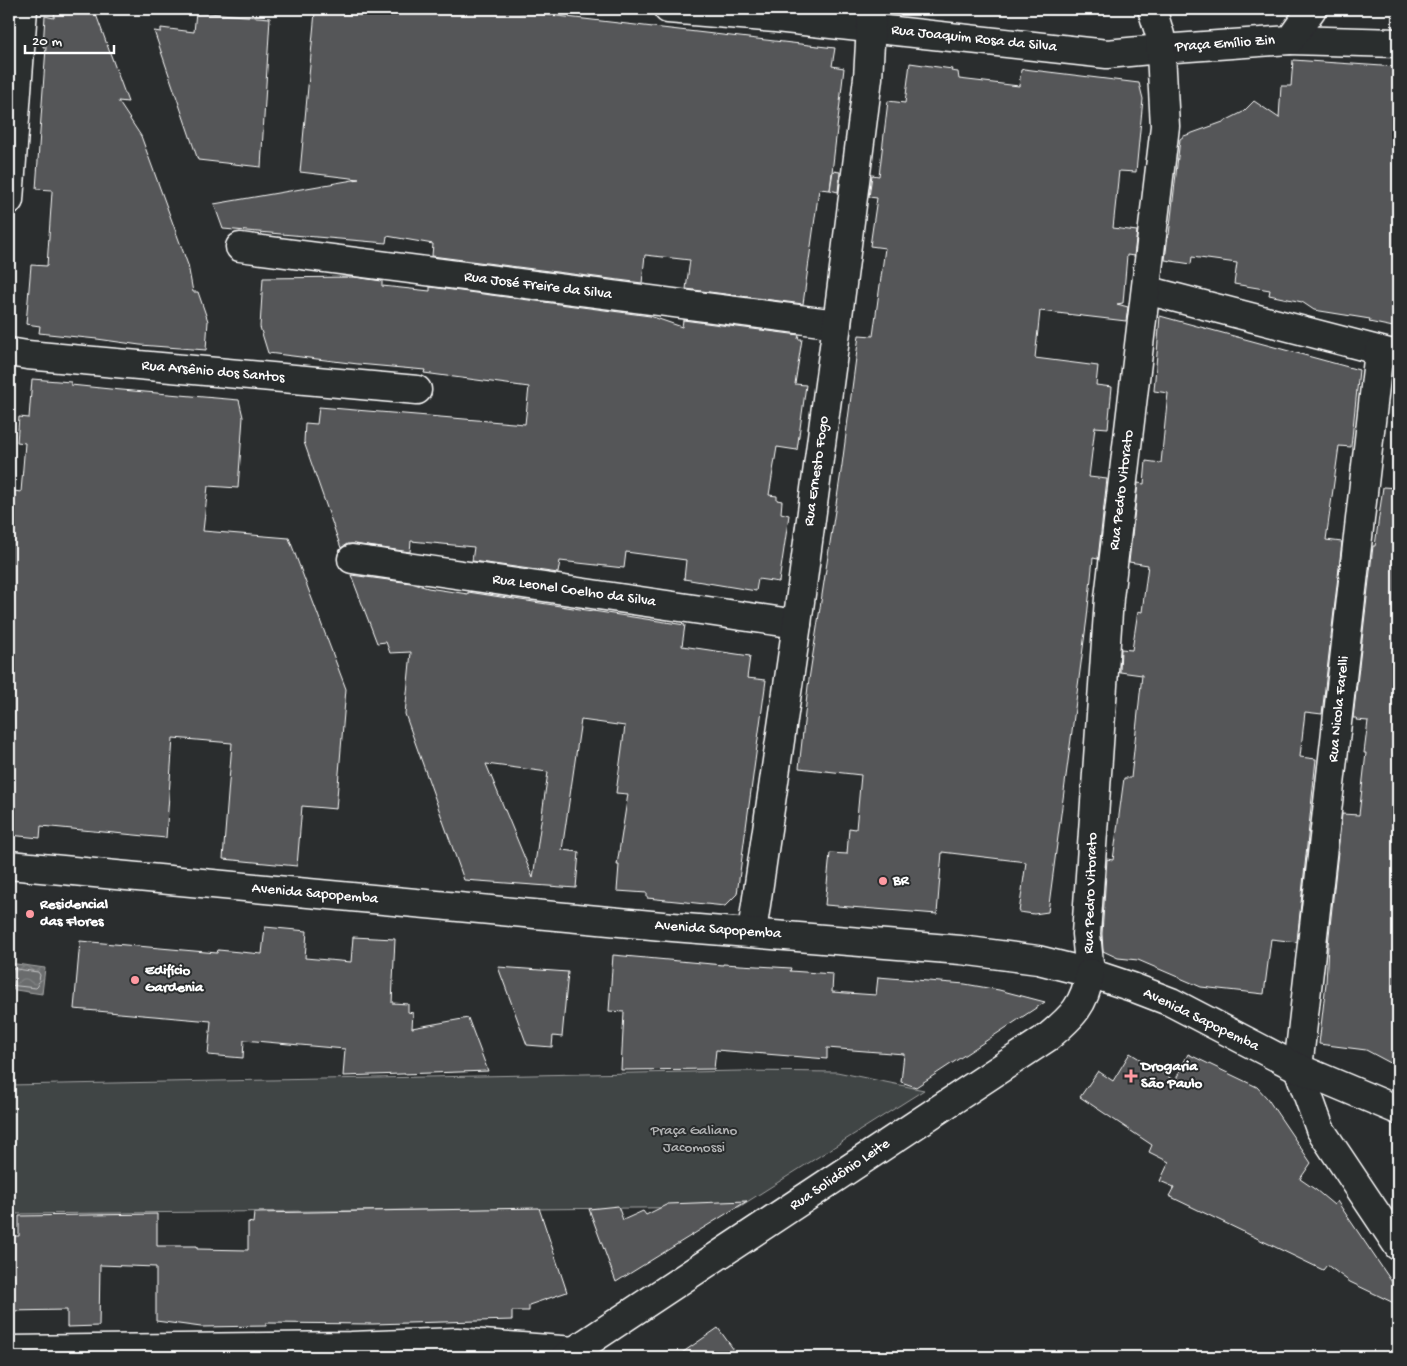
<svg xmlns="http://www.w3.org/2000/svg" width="1407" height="1366" font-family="'Gochi Hand',sans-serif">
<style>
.green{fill:#414445;stroke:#a0a2a2}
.water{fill:url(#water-waves);stroke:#a6a7a7}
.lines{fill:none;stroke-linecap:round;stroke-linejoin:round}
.shore{stroke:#c3c4c5;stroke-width:1}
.building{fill:#555758;stroke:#fff;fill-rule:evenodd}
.minor-casing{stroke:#fff;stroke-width:31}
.tertiary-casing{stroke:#fff;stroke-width:31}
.secondary-casing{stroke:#fff;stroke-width:31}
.minor{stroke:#2a2d2e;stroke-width:28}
.tertiary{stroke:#2a2d2e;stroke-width:28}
.secondary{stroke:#2a2d2e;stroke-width:28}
.poi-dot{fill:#ff9aa2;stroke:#2a2d2e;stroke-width:2}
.labels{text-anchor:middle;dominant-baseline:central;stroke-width:4;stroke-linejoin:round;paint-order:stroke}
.street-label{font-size:15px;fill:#fff;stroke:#2a2d2e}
.poi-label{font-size:15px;font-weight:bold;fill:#fff;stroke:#2a2d2e;text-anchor:start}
.park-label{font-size:15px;fill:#b3b4b5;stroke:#2a2d2e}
</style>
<defs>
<pattern id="water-waves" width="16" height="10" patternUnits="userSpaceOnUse" patternTransform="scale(1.25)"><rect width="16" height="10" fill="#6a6c6d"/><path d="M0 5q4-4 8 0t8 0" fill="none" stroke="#808283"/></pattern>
</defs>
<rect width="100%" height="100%" fill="#2a2d2e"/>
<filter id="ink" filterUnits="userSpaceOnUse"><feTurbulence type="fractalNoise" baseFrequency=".02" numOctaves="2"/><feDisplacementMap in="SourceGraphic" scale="10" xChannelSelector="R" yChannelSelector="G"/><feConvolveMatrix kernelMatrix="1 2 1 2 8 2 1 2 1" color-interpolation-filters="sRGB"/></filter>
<g filter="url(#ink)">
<polygon class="green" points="741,1071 837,1072 924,1090 739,1207 9,1214 9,1085"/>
<polygon class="water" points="9,963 45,968 42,994 9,989"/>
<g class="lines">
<polyline class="shore" points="9,968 38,972 40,975 38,986 36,988 9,985"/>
</g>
<g class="building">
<polygon points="55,9 94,9 128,102 118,101 141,136 188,265 193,292 198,292 208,321 206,350 140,345 97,339 39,333 40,326 26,324 31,265 47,266 52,192 52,190 36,189 46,47 43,47 45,16 54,18"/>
<polygon points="405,9 497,9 835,48 832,66 844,68 830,190 819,189 803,304 686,289 690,260 645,255 642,283 432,256 433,244 387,236 386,243 223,229 214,204 359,179 300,172 315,12 363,15 405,12"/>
<polygon points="196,12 270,18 261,167 198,160 154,31 161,32 161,28 194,32"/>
<polygon points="1293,60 1397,67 1398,328 1369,322 1370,319 1314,310 1302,302 1269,295 1270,290 1234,284 1237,263 1192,257 1191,264 1165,260 1168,235 1169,235 1180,139 1184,136 1223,122 1243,112 1254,101 1279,118 1281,86 1291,86"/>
<polygon points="910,63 952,69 951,71 958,72 959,79 1019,86 1021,70 1024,69 1139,83 1143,99 1136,172 1119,171 1113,228 1137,231 1134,256 1127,255 1123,303 1117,304 1128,307 1126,321 1040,311 1035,358 1098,366 1096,385 1112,387 1108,428 1095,427 1089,477 1107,479 1098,559 1093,558 1087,618 1048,912 1034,914 1019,912 1026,862 942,852 937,914 825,905 830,853 847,854 849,828 856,829 861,775 799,768 808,686 842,465 859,335 873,336 885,248 870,246 877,198 869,197 872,175 879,176 888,101 905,103"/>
<polygon points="833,171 840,172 838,192 830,190"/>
<polygon points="354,277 382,281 382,286 430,291 430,287 650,316 682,327 683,320 799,335 798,339 802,339 795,384 806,385 797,450 777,447 769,495 777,496 777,500 782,501 781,513 789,515 779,582 758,579 756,591 684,579 686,560 626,552 624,568 560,561 558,573 472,561 474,547 411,541 410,552 354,544 347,544 341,548 304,442 305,423 317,424 319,407 525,424 529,387 424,373 425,370 358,364 268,353 260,327 263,278"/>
<polygon points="1160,316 1359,370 1351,447 1339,446 1326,540 1342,542 1322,714 1305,712 1300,757 1316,759 1297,942 1271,939 1264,994 1201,987 1138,960 1118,958 1103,951 1102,934 1107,859 1113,860 1124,778 1131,778 1142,675 1120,672 1121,649 1132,650 1138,611 1142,612 1148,565 1129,562 1138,483 1144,484 1146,461 1161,463 1168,393 1154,391"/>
<polygon points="32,379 71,382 71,385 110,389 239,400 243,417 238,488 208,486 203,531 289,538 346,689 336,809 302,806 297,866 223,859 232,743 173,738 166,838 41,826 40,838 9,835 9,557 14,491 21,492 25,443 17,442 19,417 29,418"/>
<polygon points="1383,487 1398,488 1398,1067 1366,1050 1319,1044 1326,983 1328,945 1342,814 1359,815 1366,753 1364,753 1368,721 1356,720 1357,718 1353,718 1373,546 1375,546"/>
<path d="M 351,575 L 411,583 L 428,588 L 468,594 L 468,592 L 685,625 L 682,646 L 750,656 L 747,678 L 766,680 L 737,894 L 725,906 L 647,898 L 647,893 L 617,891 L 619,865 L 617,865 L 628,794 L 616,793 L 625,726 L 581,720 L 562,850 L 579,852 L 576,888 L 464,880 L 405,714 L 411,652 L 390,653 L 386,642 L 377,643 ZM 486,764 L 548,772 L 533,878 Z"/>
<polygon points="265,927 307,931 305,958 351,962 353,937 395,939 392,1003 408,1004 408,1012 413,1013 412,1028 468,1018 488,1071 343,1076 345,1049 244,1040 243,1058 208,1055 211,1021 74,1009 80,941 217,953 218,950 262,954"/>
<polygon points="613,955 723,965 723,964 791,968 790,971 833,974 832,992 876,995 878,977 965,984 999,990 1045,1002 916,1087 901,1082 904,1054 827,1048 827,1059 716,1050 714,1069 621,1070 624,1012 609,1011"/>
<polygon points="498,967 568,972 562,1037 553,1036 552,1047 527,1045"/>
<polygon points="1130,1053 1175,1081 1188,1054 1257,1087 1267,1098 1311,1163 1300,1179 1316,1190 1334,1205 1337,1201 1398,1291 1398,1305 1350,1282 1327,1265 1323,1270 1169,1196 1174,1187 1160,1181 1169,1162 1149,1152 1152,1145 1080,1097 1098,1071 1113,1081"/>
<polygon points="747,1201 616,1282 589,1209 618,1206 623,1220 643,1211 646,1215 668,1204"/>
<polygon points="539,1208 567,1292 529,1305 529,1311 512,1311 512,1320 373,1324 266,1323 266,1326 201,1327 156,1321 156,1267 100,1265 99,1326 67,1327 67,1310 9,1311 9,1236 19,1236 19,1216 157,1214 157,1246 197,1246 197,1249 248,1250 248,1222 253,1223 254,1213"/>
<polygon points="718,1328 739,1357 676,1357"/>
</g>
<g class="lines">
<g class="minor-casing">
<g id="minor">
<polyline points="668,9 776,18 1107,54 1161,49"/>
<polyline points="1290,40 1398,43"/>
<polyline points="9,200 23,9"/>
<polyline points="240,247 837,324"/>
<polyline points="1146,290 1397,355"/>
<polyline points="9,352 27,355 417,390"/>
<polyline points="352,559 797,624"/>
<polyline points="752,932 797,624 837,324 868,78 872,9"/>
<polyline points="1298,1068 1379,351"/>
<polyline points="9,1350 351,1346 457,1342 575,1351"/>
</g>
</g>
<g class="tertiary-casing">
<g id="tertiary">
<polyline points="1161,49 1290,40 1312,9"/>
<polyline points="1090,973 1086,934 1109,598 1165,126 1160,35 1152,9"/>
<polyline points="1298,1068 1320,1129 1398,1246"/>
</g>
</g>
<g class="secondary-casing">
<g id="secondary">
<polyline points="9,865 673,927 961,950 1038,960 1090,973 1132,987 1171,1002 1298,1068 1398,1110"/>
<path d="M 565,1357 L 1048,1037 C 1072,1017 1085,1005 1090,973"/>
</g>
</g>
<use href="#minor" class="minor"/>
<use href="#tertiary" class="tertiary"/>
<use href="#secondary" class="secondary"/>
</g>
</g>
<g class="poi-dot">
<circle cx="883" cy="881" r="5"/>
<circle cx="30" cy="914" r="5"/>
<circle cx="135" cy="980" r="5"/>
<path d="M1128.5 1068.5h5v5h5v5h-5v5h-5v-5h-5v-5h5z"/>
</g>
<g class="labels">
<g class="street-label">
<text transform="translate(974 39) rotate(6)">Rua Joaquim Rosa da Silva</text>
<text transform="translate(1225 44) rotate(-4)">Praça Emílio Zin</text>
<text transform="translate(538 286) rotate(7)">Rua José Freire da Silva</text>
<text transform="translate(213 372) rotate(5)">Rua Arsênio dos Santos</text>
<text transform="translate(817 471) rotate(-82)">Rua Ernesto Fogo</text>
<text transform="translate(1122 490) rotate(-83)">Rua Pedro Vitorato</text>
<text transform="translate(574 591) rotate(8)">Rua Leonel Coelho da Silva</text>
<text transform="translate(1339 709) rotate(-84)">Rua Nicola Farelli</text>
<text transform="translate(1091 893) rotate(-88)">Rua Pedro Vitorato</text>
<text transform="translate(315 894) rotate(5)">Avenida Sapopemba</text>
<text transform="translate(718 930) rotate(4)">Avenida Sapopemba</text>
<text transform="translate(1201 1020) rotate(26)">Avenida Sapopemba</text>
<text transform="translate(840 1175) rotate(-34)">Rua Solidônio Leite</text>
</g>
<g class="poi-label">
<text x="893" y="881">BR</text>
<text x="40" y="905">Residencial<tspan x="40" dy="17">das Flores</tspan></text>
<text x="145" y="971">Edifício<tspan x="145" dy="17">Gardenia</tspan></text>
<text x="1141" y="1067">Drogaria<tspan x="1141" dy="17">São Paulo</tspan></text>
</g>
<g class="park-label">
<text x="694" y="1131">Praça Galiano<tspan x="694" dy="17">Jacomossi</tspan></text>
</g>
</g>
<rect width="1407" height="1366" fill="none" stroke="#2a2d2e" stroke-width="30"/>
<rect x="15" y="15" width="1377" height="1336" fill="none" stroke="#fff" stroke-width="2" filter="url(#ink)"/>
<path d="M25 45v8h89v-8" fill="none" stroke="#ffffff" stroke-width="2.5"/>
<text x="32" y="45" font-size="15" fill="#ffffff" stroke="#2a2d2e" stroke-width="4" paint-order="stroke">20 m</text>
</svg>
